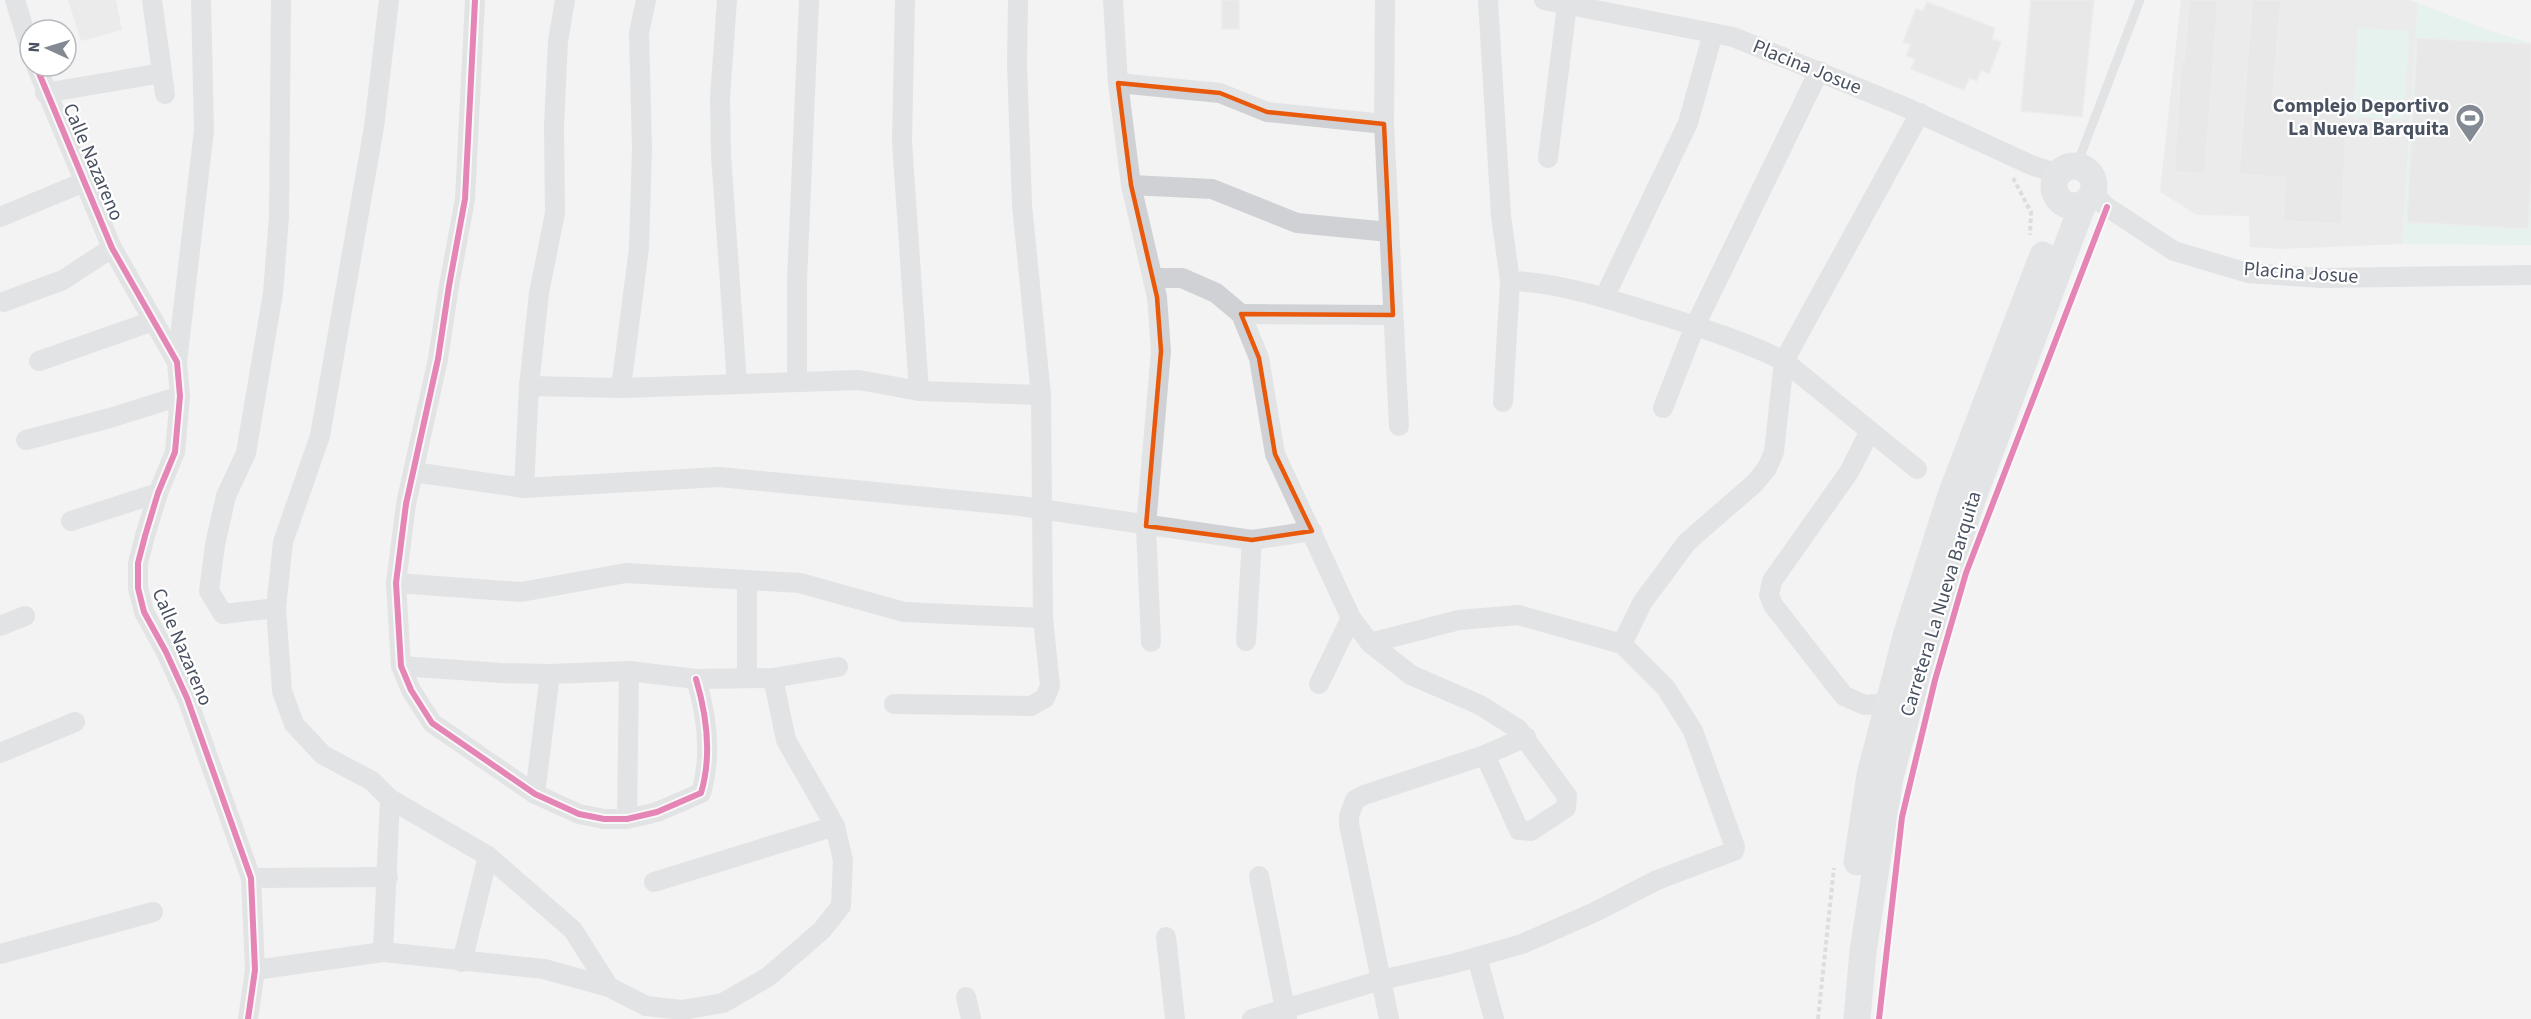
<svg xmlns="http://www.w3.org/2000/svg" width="2531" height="1019" font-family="'Source Sans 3',sans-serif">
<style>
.education{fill:#e4e3e4}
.green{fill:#d8f2e6}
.building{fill:#dcdcdd;stroke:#e4e5e6;stroke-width:1.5}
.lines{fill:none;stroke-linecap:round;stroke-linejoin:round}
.path{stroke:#bcc8c6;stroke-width:4;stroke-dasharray:4.5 3;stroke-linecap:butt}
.lane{stroke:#cfd1d4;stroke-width:9}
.street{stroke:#cfd1d4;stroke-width:20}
.secondary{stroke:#d0d3d6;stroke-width:27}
.cycleway-casing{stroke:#fff;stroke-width:10}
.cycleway{stroke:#d6006c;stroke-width:6}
.marked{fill:none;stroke:#e8590c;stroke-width:4.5;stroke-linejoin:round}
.labels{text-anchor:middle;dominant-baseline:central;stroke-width:4.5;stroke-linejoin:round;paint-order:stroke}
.street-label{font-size:20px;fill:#495261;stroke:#fff}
.poi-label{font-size:20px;font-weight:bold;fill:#495261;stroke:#fff;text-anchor:end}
</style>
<rect width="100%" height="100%" fill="#f3f3f3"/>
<g class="education">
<polygon points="68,0 116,0 122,30 81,41"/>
<polygon points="2181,0 2408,0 2418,3 2402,244 2281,249 2250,247 2249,216 2197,215 2160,192"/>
</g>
<g class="green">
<polygon points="2418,3 2493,32 2531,43 2531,245 2402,244"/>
<polygon points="2358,28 2409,31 2404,119 2353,117"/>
</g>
<g class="building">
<rect x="1222" y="0" width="17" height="29"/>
<polygon points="2031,0 2094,0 2082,117 2021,111"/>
<polygon points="2189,0 2218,0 2205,174 2174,172 2181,60 2184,60"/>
<polygon points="2252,0 2281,0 2273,97 2347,100 2342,224 2283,221 2285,178 2239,174"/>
<polygon points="1927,2 1995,28 1992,39 2001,42 1989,74 1981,70 1977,81 1969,78 1964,90 1911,69 1915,59 1906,56 1911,45 1903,42 1916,9 1923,11"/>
<polygon points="2417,38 2531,44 2531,177 2528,229 2407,222"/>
</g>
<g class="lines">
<g class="path">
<polyline points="2013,178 2031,212 2030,235"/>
<polyline points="1818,1019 1834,868"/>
</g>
<polyline class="lane" points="2076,167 2140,0"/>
<g class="street">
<polyline points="15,0 30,49"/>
<polyline points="152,0 165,94"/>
<path d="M 475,0 L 465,199 L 449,286 L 438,359 L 406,504 L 396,583 L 401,666 L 411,690 L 432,723 L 535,794 L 579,814 L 604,819 L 627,819 L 657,812 L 701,793 C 712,756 707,716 696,679"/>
<polyline points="727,0 720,98 721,155 737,384"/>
<polyline points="905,0 902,142 919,391"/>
<polyline points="1113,0 1118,83 1131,185 1157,297 1161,351 1146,526 1151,642"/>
<polyline points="1385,0 1384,124 1399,426"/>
<path d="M 1488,0 L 1501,216 L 1510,281 C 1558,282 1608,299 1654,313 C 1698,327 1742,340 1784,361 L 1917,469"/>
<polyline points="1544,0 1733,37 1905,107 2031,165 2058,174"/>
<polyline points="36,66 112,248 177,362 180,396 175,452 158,493 145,536 138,563 138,588 144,612 166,652 187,698 251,878 255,970 248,1019"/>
<polyline points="1118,83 1220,93 1267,112 1384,124"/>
<polyline points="45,93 162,73"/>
<polyline points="1548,158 1567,5"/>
<polyline points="1131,185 1212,189 1297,223 1389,232"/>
<polyline points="2092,194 2107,207 2174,251 2248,273 2321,278 2531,275"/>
<polyline points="0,217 84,182"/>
<polyline points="1153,278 1182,278 1216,293 1241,314 1259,358 1275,454 1351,618 1370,643 1411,675 1480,705 1518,729 1567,796 1566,808 1531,831 1519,830 1485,755"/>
<polyline points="1604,298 1688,123 1713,33"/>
<polyline points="3,302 63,280 112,248"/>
<polyline points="1241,314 1393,315"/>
<polyline points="39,361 153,321"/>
<polyline points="177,362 204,130 201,0"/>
<polyline points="797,382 797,281 809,0"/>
<polyline points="529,386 621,388 859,380 919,391 1041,395"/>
<polyline points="621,388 639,248 642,148 639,33 646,0"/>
<polyline points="1503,402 1510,281"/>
<polyline points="1663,408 1695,326 1819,71"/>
<polyline points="1870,431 1849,472 1772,581 1769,595 1773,605 1844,696 1865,705 1889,703"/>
<polyline points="26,440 110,418 180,396"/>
<polyline points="413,472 524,488 719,477 1020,506 1252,540 1312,531"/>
<polyline points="524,488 529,386 539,293 555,213 554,126 558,41 565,0"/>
<polyline points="71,521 158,493"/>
<polyline points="396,583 521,592 626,573 747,580 800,583 904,612 1043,618"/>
<polyline points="276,608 223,614 209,591 215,545 226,496 246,453 273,293 279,217 281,0"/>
<polyline points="0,626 25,616"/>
<polyline points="1246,641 1252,540"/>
<polyline points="1370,643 1459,620 1518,615 1622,644 1666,688 1693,731 1735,847 1734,851 1657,880 1595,912 1522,944 1452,964 1381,980 1389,1019"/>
<polyline points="1622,644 1642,603 1687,542 1755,483 1767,468 1774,452 1784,361 1920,113"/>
<polyline points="401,666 502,673 550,674 629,671 696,679 773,678 838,667"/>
<polyline points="747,678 747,580"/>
<polyline points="1319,684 1351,618"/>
<polyline points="894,704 1031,706 1045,698 1050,686 1043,618 1041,395 1022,205 1017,65 1018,0"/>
<polyline points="0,753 75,722"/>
<polyline points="535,794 550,674"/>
<polyline points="390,799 488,856 573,930 609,987"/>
<polyline points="627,819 629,671"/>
<polyline points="1259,876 1287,1019"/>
<polyline points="251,878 388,877"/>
<polyline points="654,882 835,826"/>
<polyline points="1166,937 1175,1019"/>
<polyline points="383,952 390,799 372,781 323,755 294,724 282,691 276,608 283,542 320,436 374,127 389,0"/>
<polyline points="0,954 153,912"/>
<polyline points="1477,957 1494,1019"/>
<polyline points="462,962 488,856"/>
<polyline points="255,970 383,952 544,969 609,987 646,1006 682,1010 723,1003 768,977 822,930 841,906 843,860 835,826 786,740 773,678"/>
<polyline points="966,997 971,1019"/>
<polyline points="1252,1019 1381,980 1349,824 1349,816 1355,800 1364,795 1485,755 1526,737"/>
</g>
<g class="secondary">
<circle cx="2074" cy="186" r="20"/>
<polyline points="1857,862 1870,775 1907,633 1951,495 2043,255"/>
<polyline points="1857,1019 1863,951 1890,777 1927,639 1972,500 2083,204"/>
</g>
<g class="cycleway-casing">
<g id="cycleway">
<path d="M 475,0 L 465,199 L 449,286 L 438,359 L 406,504 L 396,583 L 401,666 L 411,690 L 432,723 L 535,794 L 579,814 L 604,819 L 627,819 L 657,812 L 701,793 C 712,756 707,716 696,679"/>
<polyline points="36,66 112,248 177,362 180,396 175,452 158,493 145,536 138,563 138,588 144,612 166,652 187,698 251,878 255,970 248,1019"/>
<polyline points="1879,1019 1902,817 1935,680 1966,573 2107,207"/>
</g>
</g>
<use href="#cycleway" class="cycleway"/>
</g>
<path d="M0 0H2531V1019H0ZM 1118,83 L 1220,93 L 1267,112 L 1384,124 L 1393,315 L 1241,314 L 1259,358 L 1275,454 L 1312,531 L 1252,540 L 1146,526 L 1161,351 L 1157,297 L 1131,185 Z" fill="#f3f3f3" fill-opacity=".55" fill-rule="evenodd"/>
<path class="marked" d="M 1118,83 L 1220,93 L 1267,112 L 1384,124 L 1393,315 L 1241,314 L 1259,358 L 1275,454 L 1312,531 L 1252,540 L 1146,526 L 1161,351 L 1157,297 L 1131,185 Z"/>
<defs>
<g id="stadium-pin" transform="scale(1.5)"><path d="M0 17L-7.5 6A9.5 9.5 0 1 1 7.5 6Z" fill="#848a94" stroke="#fff"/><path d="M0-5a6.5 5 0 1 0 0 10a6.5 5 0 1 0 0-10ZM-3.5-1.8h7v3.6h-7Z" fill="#fff"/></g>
</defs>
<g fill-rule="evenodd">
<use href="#stadium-pin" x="2470" y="118"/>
</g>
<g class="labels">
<g class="street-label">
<text transform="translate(1807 67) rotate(22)">Placina Josue</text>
<text transform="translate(93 162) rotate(67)">Calle Nazareno</text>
<text transform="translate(2301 273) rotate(4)">Placina Josue</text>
<text transform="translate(1941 604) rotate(-73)">Carretera La Nueva Barquita</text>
<text transform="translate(182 647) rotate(67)">Calle Nazareno</text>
</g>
<g class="poi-label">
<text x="2449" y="106">Complejo Deportivo<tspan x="2449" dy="23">La Nueva Barquita</tspan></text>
</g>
</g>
<g transform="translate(48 48) rotate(274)"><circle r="28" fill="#ffffff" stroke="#b6bac0" stroke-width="1.5"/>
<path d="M0-4.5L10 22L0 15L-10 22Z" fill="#848a94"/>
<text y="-9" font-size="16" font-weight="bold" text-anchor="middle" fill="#495261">N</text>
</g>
</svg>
